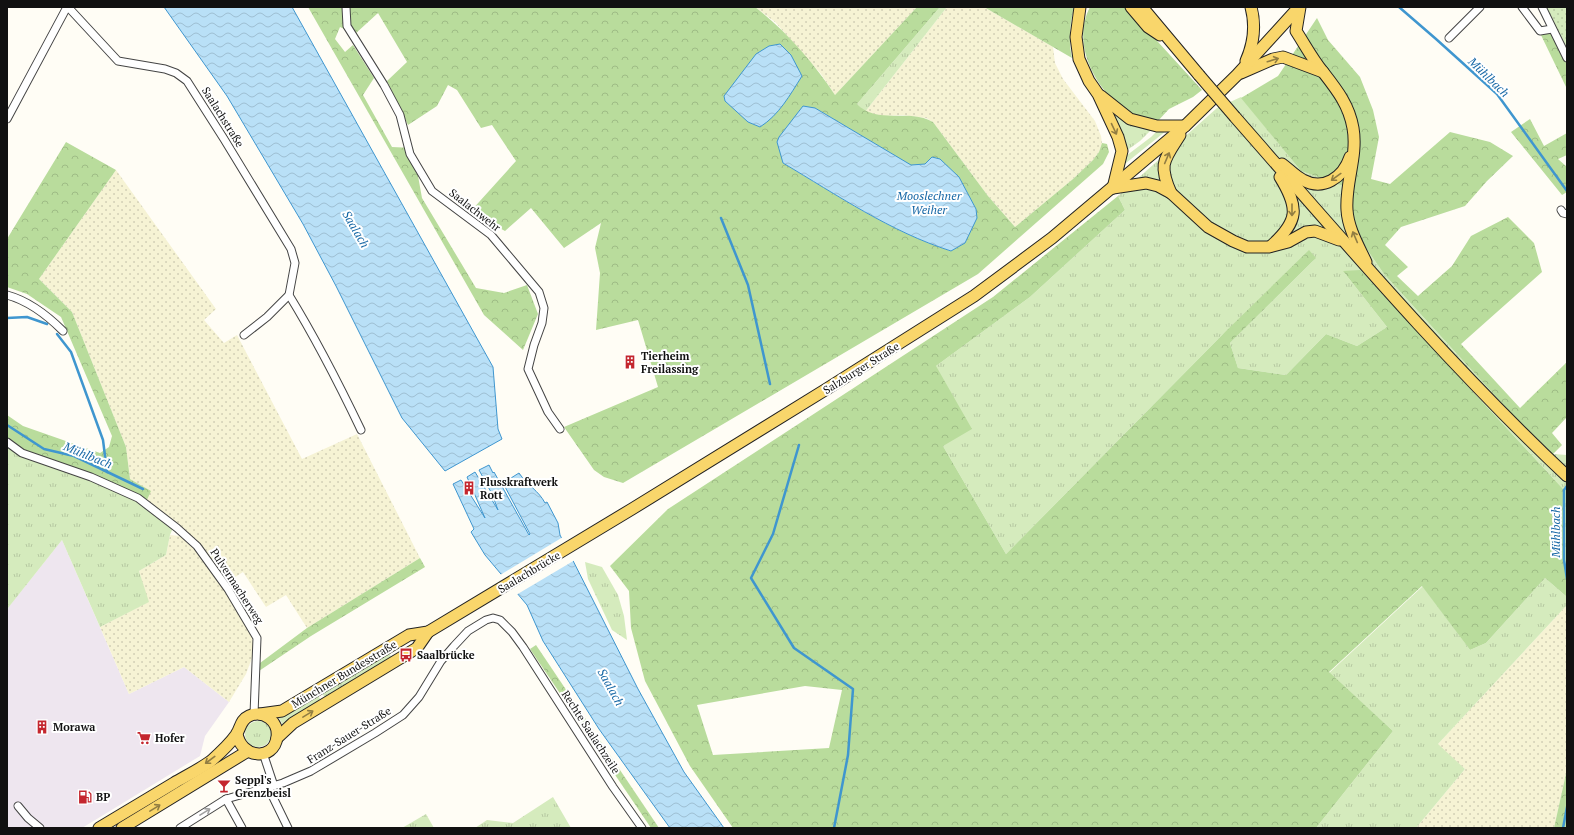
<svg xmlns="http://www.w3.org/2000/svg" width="1574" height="835" font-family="'PT Serif',serif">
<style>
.industrial{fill:#eee6ef}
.farmland{fill:url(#farmland-dots)}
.grass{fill:url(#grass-tufts)}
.forest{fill:url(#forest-crowns);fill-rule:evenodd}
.park{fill:url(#park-dots)}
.water{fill:url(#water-waves);stroke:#3f96cf}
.pier{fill:#fffdf5}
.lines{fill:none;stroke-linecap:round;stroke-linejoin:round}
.stream{stroke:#3f96cf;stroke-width:2.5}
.street-casing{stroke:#444;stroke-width:9}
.primary-casing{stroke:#222;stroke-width:13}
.street{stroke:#fff;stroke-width:7}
.primary{stroke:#f9d66b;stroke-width:11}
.primary-bridge-casing{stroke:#222;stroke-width:13;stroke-linecap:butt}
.primary-bridge{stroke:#f9d66b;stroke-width:11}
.oneway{stroke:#917d42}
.oneway2{stroke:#a0a0a0}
.labels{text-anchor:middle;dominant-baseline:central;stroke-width:4;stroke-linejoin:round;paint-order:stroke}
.street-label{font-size:11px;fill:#111;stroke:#fff}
.poi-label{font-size:11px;font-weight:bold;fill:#111;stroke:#fff;text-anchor:start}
.water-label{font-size:12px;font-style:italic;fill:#1768a6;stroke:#fff}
</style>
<defs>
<pattern id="farmland-dots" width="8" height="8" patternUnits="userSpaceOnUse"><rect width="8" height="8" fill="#f6f3d4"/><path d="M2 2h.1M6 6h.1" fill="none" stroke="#d2cfb5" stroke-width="1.8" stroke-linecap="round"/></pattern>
<pattern id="grass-tufts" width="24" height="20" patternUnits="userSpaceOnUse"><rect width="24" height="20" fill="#d5ebbd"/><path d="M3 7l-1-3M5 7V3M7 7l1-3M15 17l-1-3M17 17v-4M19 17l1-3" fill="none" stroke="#b6c8a1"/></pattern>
<pattern id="forest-crowns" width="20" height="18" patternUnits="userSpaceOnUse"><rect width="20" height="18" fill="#b9dc9c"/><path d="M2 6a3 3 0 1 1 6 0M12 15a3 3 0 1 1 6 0" fill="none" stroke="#9ebc85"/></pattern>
<pattern id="park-dots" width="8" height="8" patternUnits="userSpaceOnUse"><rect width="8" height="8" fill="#d5ebbd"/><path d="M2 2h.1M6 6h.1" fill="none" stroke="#b6c8a1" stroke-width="1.8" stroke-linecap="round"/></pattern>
<pattern id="water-waves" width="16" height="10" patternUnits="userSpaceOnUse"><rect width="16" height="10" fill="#b9e0f7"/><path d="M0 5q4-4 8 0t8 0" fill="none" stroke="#9ebfd3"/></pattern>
</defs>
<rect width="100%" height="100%" fill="#fffdf5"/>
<polygon class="industrial" points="62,540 129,694 184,667 229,702 205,736 200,756 82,828 7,828 7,609"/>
<g class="farmland">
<polygon points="755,7 917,7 835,95 821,74 775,22"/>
<polygon points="947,7 984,7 1053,47 1055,63 1063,79 1095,121 1101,136 1102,143 1099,152 1093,160 1073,179 1015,227 988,196 933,122 926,118 903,115 882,116 865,112"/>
<polygon points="116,170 216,309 204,320 224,343 237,335 302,459 357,434 420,558 307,628 286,595 266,607 243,572 226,583 204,549 146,502 150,491 130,479 126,447 72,312 39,279"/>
<polygon points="170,535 180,536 202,557 227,594 251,635 254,646 252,658 246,674 229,702 184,667 129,694 100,627 148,602 139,571 166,555"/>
<polygon points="1567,605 1567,769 1554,828 1416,828 1465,769 1437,745"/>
</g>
<g class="grass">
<polygon points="940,7 947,7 865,112 857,104"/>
<polygon points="1241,97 1301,171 1353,189 1359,238 1384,274 1509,411 1553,454 1567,455 1567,486 1565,489 1567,492 1567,578 1564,560 1564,490 1464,382 1343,271 1387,327 1357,346 1326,334 1286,375 1238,368 1230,343 1316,258 1222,335 1006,554 943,446 936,366 1030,297 1125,210 1118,196 1217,108"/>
<polygon points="1111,111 1131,124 1151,130 1140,141 1126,151"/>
<polygon points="1157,131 1166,131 1126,163 1124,163 1126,156 1151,137"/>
<polygon points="7,439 107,482 175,523 170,535 166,555 139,571 149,602 100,627 62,540 8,608"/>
<polygon points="585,562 602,567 618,595 624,616 627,640 612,630 588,579"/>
<polygon points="1545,578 1567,597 1567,605 1438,744 1465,769 1416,828 1316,828 1393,731 1329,673 1423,586 1470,650 1486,643"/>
<polygon points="388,652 392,658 325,698 322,693"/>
<polygon points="318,695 321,701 283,725 278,717 287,714"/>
<circle cx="258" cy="734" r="13"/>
<polygon points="553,797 571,828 475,828 487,820 513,823"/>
<polygon points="426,814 434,828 402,828"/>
</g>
<g class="forest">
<path d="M 308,7 L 755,7 C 786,31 813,62 835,95 L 917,7 L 940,7 L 857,104 C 877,125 909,108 933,122 L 988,196 L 1015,227 L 1073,179 L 1093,160 L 1099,152 L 1102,143 L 1107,144 L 1109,152 L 1103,164 L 978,274 L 623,483 L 604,477 L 594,470 L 564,427 L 658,387 L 638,320 L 596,330 L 600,273 L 595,248 L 601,223 L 564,248 L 531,208 L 505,231 L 470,212 L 516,161 L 492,125 L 481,128 L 457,90 L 448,85 L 437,106 L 408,125 L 387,81 L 407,62 L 378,13 L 355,34 L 340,27 L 335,39 L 345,52 L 353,45 L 374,78 L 363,95 L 392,147 L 413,148 L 422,198 L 476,288 L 504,293 L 527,285 L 538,314 L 523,350 L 484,315 ZM 815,108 L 911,166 L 925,164 L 929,160 L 951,251 C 891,232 837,195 783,163 L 781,150 Z"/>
<path d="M 984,7 L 1074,7 C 1070,24 1068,41 1072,58 Z"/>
<path d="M 1090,7 L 1126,7 L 1202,90 L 1193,97 L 1169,109 L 1157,122 C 1150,121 1142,120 1136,117 C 1100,98 1069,47 1090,7 Z"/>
<polygon points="1317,18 1328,40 1360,77 1373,110 1379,137 1371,179 1390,184 1450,132 1490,142 1513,156 1487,181 1465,206 1401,227 1385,245 1408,267 1397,276 1418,296 1452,266 1471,236 1508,217 1534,243 1542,272 1461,344 1520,408 1567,362 1567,417 1552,433 1562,445 1553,454 1509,411 1384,274 1359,238 1350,220 1352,189 1301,171 1241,98 1278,76"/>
<polygon points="1552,29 1567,61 1567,89 1540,33"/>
<polygon points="1530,119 1544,146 1567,133 1567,155 1558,159 1567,167 1567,192 1562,195 1511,132"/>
<polygon points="66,142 116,170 39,279 72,312 126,447 130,479 151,491 146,502 20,448 7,439 7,415 23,426 100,453 109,447 112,436 61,317 27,294 7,287 7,239"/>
<path d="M 1118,196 L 1125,210 L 1030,297 L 936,366 L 972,429 L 943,446 L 1006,554 L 1222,335 L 1309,250 L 1316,258 L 1230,343 L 1238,368 L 1286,375 L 1326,334 L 1357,346 L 1387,327 L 1343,271 L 1360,270 L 1564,490 L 1564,560 L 1567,579 L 1567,597 L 1545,578 L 1486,643 L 1470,650 L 1422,586 L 1329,672 L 1393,731 L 1316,828 L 733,828 L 690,766 L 645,681 L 631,628 L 629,591 L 610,566 L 668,509 L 993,297 ZM 805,686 L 842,690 L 829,748 L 713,755 L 697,705 Z"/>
<polygon points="420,558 425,567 311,636 259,671 260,663 307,628"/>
<polygon points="536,645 659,828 651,828 530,649"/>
<polygon points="1567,769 1567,828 1554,828"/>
</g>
<polygon class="park" points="1546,7 1567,7 1567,48"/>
<g class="water">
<polygon points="164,7 292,7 493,367 498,429 502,439 445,471 402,418 336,286 303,224 227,96"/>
<path d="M 780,44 L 791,55 L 802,76 C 790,95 779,115 760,127 L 748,122 L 725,101 L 724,96 L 756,54 L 769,46 Z"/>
<path d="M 803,106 L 815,108 L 911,165 L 925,164 L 932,157 L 940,159 L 959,177 L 976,209 L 977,218 L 965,243 L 951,251 C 891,232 837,195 783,163 L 777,142 L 779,137 Z"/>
<path d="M 489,465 L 493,473 L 494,472 L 529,535 L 530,534 L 503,483 L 519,473 C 527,485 539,491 545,503 L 547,502 L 558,523 L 560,535 L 638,689 L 684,772 L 724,828 L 670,828 L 599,729 L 543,641 L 527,605 L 485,555 L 471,532 L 474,529 L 453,484 L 461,480 L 485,518 L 467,477 L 475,472 L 498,510 L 492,494 L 479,470 Z"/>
</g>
<polygon class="pier" points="563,537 575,560 516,595 500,575"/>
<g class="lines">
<g class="stream">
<polyline points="1399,7 1436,39 1497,94 1567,191"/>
<polyline points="721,218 748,285 770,384"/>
<polyline points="7,318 27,317 47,324"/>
<polyline points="57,334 71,352 103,440 107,472"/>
<polyline points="7,425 44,449 74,456 143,489"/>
<polyline points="799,445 773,534 751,578 794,648 853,689 848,755 834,828"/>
<polyline points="1567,486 1564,490 1564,560 1567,579"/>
<polyline points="1563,828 1567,807"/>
</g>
<g class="street-casing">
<g id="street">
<path d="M 68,7 L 118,61 L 165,69 L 176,73 L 187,81 L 224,139 L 291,249 L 295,263 L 289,295 C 316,339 339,384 361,430"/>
<polyline points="346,7 347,26 384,85 400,115 410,154 432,191 491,235 539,292 544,308 542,323 534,345 528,369 548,412 560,429"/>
<polyline points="1522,7 1540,31 1552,29"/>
<polyline points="1542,7 1567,58"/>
<polyline points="1449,38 1480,7"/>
<polyline points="7,119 67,7"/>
<polyline points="1561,210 1563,213 1567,214"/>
<path d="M 7,295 C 29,301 47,315 63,331"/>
<polyline points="244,335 267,317 289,295"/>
<polyline points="7,442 22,453 91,477 138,498 177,528 197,546 228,589 257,638 254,714"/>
<polyline points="263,753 274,786"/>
<polyline points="268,787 288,828"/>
<polyline points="226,799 242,828"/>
<polyline points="18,806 28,818 40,828"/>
<polyline points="180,828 226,799 283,783 311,771 375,733 403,715 419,697 441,661 454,646 468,631 486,620 493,618 500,620 512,632 523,647 613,787 642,828"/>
</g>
</g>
<g class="primary-casing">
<g id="primary">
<polyline points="1080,7 1076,37 1079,59 1089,81 1098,94 1118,137 1122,151 1113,188"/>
<polyline points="1131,7 1148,27 1160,35"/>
<polyline points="1142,7 1199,75"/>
<path d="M 1300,7 L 1296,31 C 1305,45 1313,60 1323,72 C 1337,90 1349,105 1353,128 C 1358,156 1345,183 1347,210 C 1348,228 1358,245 1366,262"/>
<path d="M 1246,61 C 1254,43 1256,26 1251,7"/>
<polyline points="1241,73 1273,59 1283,57 1323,72"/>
<polyline points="1101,96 1130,119 1157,126 1185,126"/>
<path d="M 1235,117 C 1342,239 1448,364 1567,476"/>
<path d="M 1282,164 C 1289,169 1295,176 1303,180 C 1323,191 1343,178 1350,157"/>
<polyline points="1113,188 1146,183 1158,186 1171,193 1208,227 1233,241 1247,247 1269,247 1288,242 1306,232 1315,231 1339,240"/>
<path d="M 1171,193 C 1158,164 1164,160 1180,135"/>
<path d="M 1271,246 C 1299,221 1299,208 1280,177"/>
<polyline points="260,714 282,711 409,635 428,632 632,509 825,390 974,296 1052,238 1185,126 1237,75 1299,7"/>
<polyline points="277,738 293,723 417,648 428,632"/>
<path d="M 99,828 C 124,813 149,798 174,783 C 186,776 200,769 211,761 C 220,753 229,745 236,735 C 241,728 240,720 249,716 C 264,709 279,722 277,737 C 274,762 240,758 237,733"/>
<polyline points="122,828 248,751"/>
</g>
</g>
<use href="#street" class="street"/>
<use href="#primary" class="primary"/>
<g class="primary-bridge-casing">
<polyline id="primary-bridge" points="1199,75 1235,117"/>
</g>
<use href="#primary-bridge" class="primary-bridge"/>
</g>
<defs><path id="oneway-shaft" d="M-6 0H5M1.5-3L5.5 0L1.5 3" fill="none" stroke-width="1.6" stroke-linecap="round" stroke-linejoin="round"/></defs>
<g class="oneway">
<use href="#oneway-shaft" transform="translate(1273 60) rotate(-17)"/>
<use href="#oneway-shaft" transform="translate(1114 129) rotate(65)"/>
<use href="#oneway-shaft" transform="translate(1167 158) rotate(-67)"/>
<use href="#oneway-shaft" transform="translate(1336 177) rotate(144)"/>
<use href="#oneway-shaft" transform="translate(1292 210) rotate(90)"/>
<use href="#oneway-shaft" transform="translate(1355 237) rotate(-113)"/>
<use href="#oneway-shaft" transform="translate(308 714) rotate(-31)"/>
<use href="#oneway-shaft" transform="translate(210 760) rotate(143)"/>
<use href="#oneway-shaft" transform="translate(155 808) rotate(-31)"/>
</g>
<use class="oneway2" href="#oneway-shaft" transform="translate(205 812) rotate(-32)"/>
<defs>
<g id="building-bare" transform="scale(1.08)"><path d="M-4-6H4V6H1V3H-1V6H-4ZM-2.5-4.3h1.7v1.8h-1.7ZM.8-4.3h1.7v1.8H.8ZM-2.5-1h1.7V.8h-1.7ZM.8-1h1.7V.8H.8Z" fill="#c4262e" stroke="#fff" stroke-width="2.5" paint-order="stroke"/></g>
<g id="bus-bare" transform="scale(1.08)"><path d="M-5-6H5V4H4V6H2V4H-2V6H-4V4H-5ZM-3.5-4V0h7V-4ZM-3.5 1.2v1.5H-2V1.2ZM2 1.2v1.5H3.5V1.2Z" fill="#c4262e" stroke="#fff" stroke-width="2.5" paint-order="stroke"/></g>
<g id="supermarket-bare" transform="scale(1.08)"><path d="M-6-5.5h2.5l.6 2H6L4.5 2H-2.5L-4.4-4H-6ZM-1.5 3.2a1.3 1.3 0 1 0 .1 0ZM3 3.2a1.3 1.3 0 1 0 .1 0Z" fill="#c4262e" stroke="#fff" stroke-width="2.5" paint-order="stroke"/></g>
<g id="bar-bare" transform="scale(1.08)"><path d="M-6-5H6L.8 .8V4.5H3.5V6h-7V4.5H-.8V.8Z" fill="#c4262e" stroke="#fff" stroke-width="2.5" paint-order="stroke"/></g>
<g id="fuel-bare" transform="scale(1.08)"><path d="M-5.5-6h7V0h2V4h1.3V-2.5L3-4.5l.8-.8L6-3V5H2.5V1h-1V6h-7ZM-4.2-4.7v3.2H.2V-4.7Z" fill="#c4262e" stroke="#fff" stroke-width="2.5" paint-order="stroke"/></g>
</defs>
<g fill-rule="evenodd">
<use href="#building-bare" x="630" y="362"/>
<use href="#building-bare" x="469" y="488"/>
<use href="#bus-bare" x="406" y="655"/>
<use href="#building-bare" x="42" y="727"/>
<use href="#supermarket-bare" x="144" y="738"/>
<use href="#bar-bare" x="224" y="786"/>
<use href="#fuel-bare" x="85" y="797"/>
</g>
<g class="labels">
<g class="street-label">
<text transform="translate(223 117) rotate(58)">Saalachstraße</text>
<text transform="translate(475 210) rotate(38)">Saalachwehr</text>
<text transform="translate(861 368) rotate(-32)">Salzburger Straße</text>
<text transform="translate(529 572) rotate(-31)">Saalachbrücke</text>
<text transform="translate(237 586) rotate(57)">Pulvermacherweg</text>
<text transform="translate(344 674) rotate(-31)">Münchner Bundesstraße</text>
<text transform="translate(591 732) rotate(57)">Rechte Saalachzeile</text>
<text transform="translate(349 735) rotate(-32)">Franz-Sauer-Straße</text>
</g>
<g class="poi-label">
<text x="641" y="356">Tierheim<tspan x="641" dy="13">Freilassing</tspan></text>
<text x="480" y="482">Flusskraftwerk<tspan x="480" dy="13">Rott</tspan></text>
<text x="417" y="655">Saalbrücke</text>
<text x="53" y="727">Morawa</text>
<text x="155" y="738">Hofer</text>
<text x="235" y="780">Seppl's<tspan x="235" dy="13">Grenzbeisl</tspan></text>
<text x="96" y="797">BP</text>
</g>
<g class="water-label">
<text transform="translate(1489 77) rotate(44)">Mühlbach</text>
<text x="929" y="195">Mooslechner<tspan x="929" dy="14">Weiher</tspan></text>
<text transform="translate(356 229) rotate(60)">Saalach</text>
<text transform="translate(88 455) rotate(22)">Mühlbach</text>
<text transform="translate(1555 532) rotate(-90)">Mühlbach</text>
<text transform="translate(611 687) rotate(61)">Saalach</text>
</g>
</g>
<rect width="1574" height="835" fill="none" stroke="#111111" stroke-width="16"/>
</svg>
